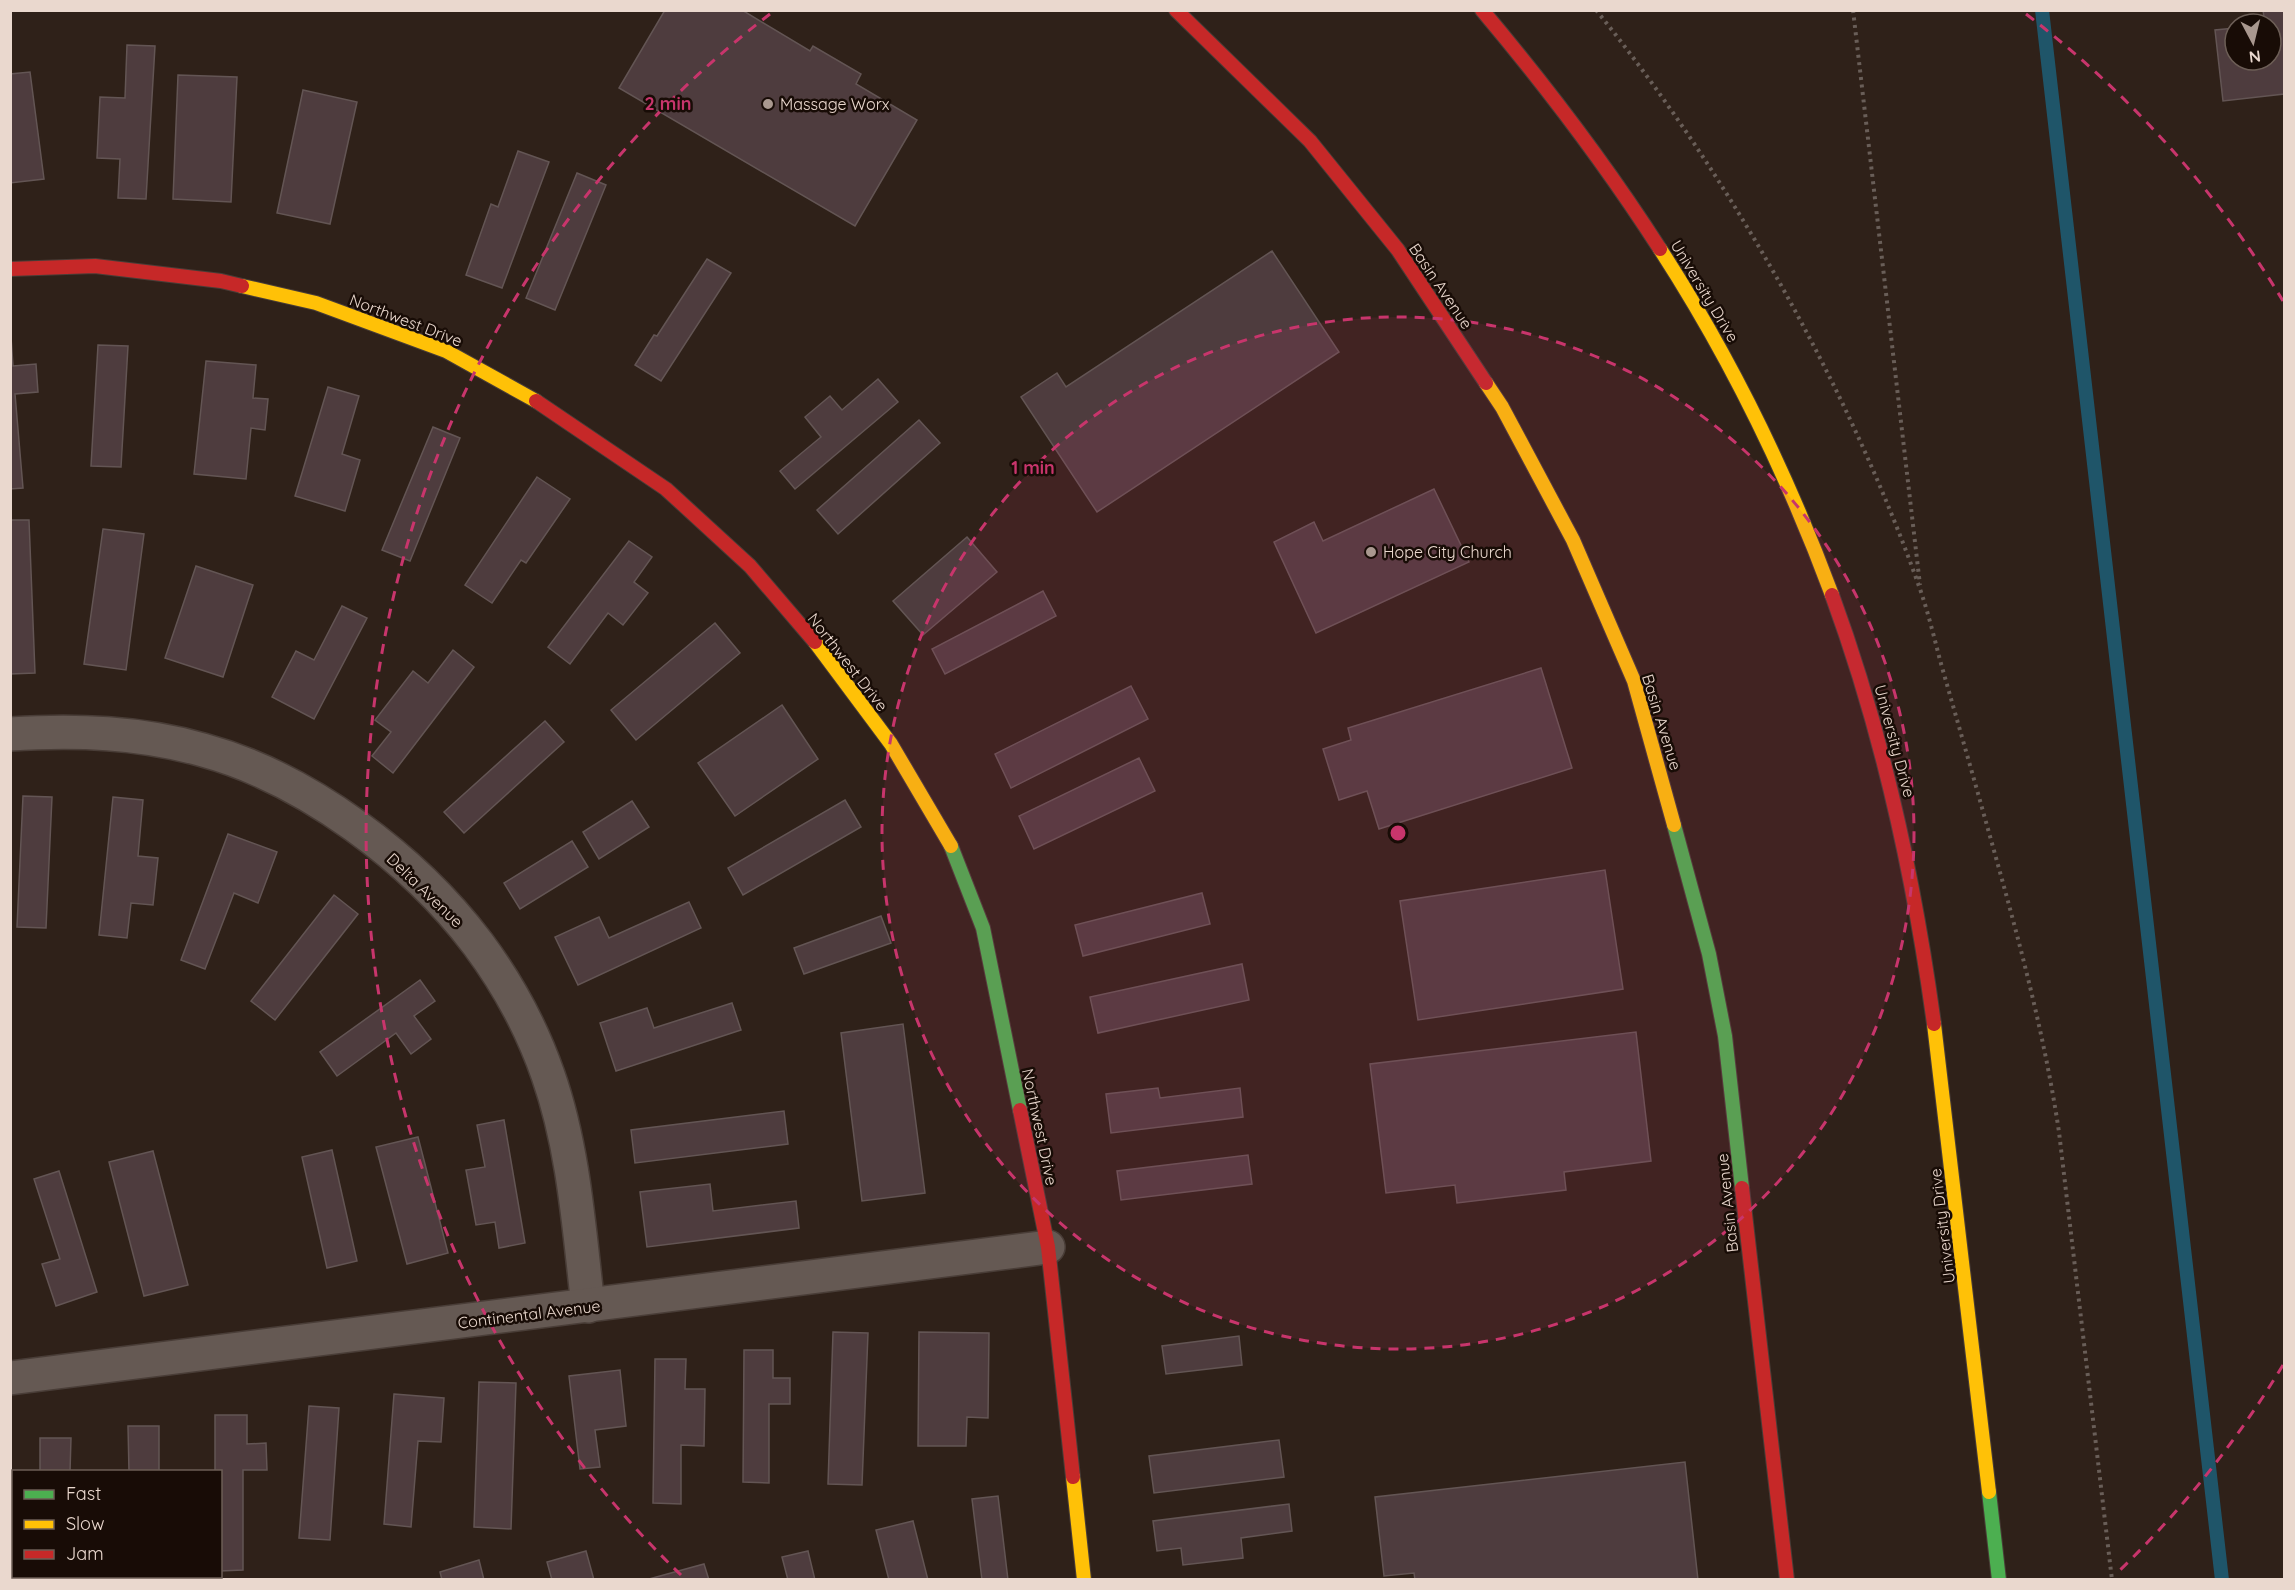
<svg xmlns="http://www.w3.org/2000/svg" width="2295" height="1590" font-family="Quicksand,sans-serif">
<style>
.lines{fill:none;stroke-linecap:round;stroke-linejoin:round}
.stream{stroke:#1f5569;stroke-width:14}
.building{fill:#4e3c3e;stroke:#635554;stroke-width:1.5}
.street-casing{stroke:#493d37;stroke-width:36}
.fast-casing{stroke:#493d37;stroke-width:16}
.slow-casing{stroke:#493d37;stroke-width:16}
.jam-casing{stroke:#493d37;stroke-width:16}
.path{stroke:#695e58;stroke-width:4;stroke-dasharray:3 4.5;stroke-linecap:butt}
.street{stroke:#655953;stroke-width:33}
.fast{stroke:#4caf50;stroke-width:14}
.slow{stroke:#ffc107;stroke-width:14}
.jam{stroke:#c62828;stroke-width:14}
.ring{fill:none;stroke:#c8356c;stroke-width:3;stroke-dasharray:10 8}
.poi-dot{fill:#a9988f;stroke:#180c06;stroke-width:2}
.labels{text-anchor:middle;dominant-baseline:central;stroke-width:5;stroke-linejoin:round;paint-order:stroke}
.poi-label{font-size:16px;fill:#ead8ce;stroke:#180c06;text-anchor:start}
.street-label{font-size:16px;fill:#ead8ce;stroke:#180c06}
.centre{fill:#c8356c;stroke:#180c06;stroke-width:3}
.ring-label{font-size:18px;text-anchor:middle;font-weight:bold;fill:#c8356c;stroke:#180c06;stroke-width:5;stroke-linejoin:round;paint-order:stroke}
</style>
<rect width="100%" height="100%" fill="#2f2119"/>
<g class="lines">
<polyline class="stream" points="2042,10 2222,1580"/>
</g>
<g class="building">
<polygon points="665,10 742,10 810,51 813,46 861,74 856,84 917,120 855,226 619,88"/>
<polygon points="2263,10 2284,10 2284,94 2223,101 2215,30 2235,28 2235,60 2271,60 2271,24 2265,24"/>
<polygon points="127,45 155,46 146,199 118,198 120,159 97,158 100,97 125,98"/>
<polygon points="30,72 44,179 10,183 10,74"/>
<polygon points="178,75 237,77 231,202 173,199"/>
<polygon points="303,90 357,102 330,224 277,213"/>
<polygon points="518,151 549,162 502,288 466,275 491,204 498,207"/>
<polygon points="577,173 606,185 555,310 526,298"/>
<polygon points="1272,251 1339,352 1097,512 1021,397 1057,373 1066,387"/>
<polygon points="707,259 731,273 661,381 635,365 654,335 657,336"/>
<polygon points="11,337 13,366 36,364 38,392 15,394 23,488 10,489"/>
<polygon points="98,345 128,346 121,467 91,466"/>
<polygon points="206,361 256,365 253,398 268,399 265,430 251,428 246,479 194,474"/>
<polygon points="878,379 898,402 795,489 780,471 821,437 805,417 830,396 842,410"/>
<polygon points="328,387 359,396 342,454 360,460 345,511 295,496"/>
<polygon points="919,420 940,443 838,534 817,510"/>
<polygon points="433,427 460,438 410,561 382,550"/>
<polygon points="537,477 570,499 526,563 521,560 492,603 465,585"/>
<polygon points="1434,489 1469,562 1316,633 1274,542 1314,522 1323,541"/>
<polygon points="10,520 29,520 35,673 10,674"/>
<polygon points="103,529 144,534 126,670 84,664"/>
<polygon points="967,537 997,572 923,635 893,601"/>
<polygon points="629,541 652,557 634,582 648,593 623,625 608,613 570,664 548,647"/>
<polygon points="196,566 253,585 223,677 165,658"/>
<polygon points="1043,591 1056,616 945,674 932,649"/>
<polygon points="342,606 367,618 314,719 272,697 296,651 314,660"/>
<polygon points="715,623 740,653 636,740 611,710"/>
<polygon points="453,650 474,667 393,773 372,756 391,732 375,720 413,671 428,683"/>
<polygon points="1541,668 1572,768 1379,829 1367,791 1339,800 1323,749 1351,740 1348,728"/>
<polygon points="1131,686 1148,719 1011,788 995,754"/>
<polygon points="782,705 818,759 735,816 698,763"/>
<polygon points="545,721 564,742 464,833 444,812"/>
<polygon points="1139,758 1155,791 1034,849 1019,816"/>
<polygon points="23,796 52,797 46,928 17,927"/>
<polygon points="113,797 143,800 138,856 158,858 153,905 131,903 127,938 99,935"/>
<polygon points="845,800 861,827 743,895 728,868"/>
<polygon points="632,801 649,827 599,859 583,832"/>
<polygon points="228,834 277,852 258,903 234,893 205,969 181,960"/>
<polygon points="572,841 588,867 520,909 504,883"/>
<polygon points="1605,870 1623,989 1418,1020 1400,901"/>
<polygon points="1202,893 1210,924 1083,956 1075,925"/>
<polygon points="334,895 358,914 275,1020 251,1001"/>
<polygon points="689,902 701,928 578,985 555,937 599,917 609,938"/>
<polygon points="881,916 891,943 804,974 794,948"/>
<polygon points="1242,964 1249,1000 1098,1033 1090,997"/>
<polygon points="420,980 435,1001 414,1016 431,1039 411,1054 396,1033 337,1076 320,1052"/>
<polygon points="732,1003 741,1030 616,1071 600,1023 647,1008 654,1028"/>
<polygon points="903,1024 925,1193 862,1201 841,1033"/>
<polygon points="1636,1032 1651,1161 1564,1172 1566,1190 1457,1203 1455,1185 1386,1193 1370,1064"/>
<polygon points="1158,1088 1160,1098 1240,1088 1243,1117 1111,1133 1106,1094"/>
<polygon points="784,1111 788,1144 635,1163 631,1130"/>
<polygon points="504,1120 525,1243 499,1248 495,1222 476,1225 466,1170 485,1167 477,1125"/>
<polygon points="418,1137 448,1253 407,1264 376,1147"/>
<polygon points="332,1150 357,1261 327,1268 302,1157"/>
<polygon points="153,1151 188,1285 144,1296 109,1162"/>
<polygon points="1248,1155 1252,1184 1121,1200 1117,1171"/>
<polygon points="59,1171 97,1292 56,1306 42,1264 60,1259 34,1179"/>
<polygon points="710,1184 713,1211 796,1201 799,1228 647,1247 640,1192"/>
<polygon points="833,1332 868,1333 862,1485 828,1484"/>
<polygon points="919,1332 989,1333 988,1418 967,1417 966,1446 918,1446"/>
<polygon points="1239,1336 1242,1365 1166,1374 1162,1346"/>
<polygon points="744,1350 773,1350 773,1378 790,1378 790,1404 769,1404 769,1483 743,1482"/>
<polygon points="655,1359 686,1359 685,1389 705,1389 704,1446 681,1445 681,1504 653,1503"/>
<polygon points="620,1370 626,1426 595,1430 600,1467 580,1469 569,1376"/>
<polygon points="479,1382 516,1383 511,1529 474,1527"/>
<polygon points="394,1394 444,1398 441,1442 418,1441 411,1527 384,1524"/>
<polygon points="309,1406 339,1408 330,1540 299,1538"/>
<polygon points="215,1415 247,1415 247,1444 266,1443 267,1470 243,1470 243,1570 220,1571 220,1472 215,1472"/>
<polygon points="128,1426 159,1426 159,1472 129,1472"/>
<polygon points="40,1438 71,1438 70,1472 40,1472"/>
<polygon points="1279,1440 1284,1477 1154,1493 1149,1456"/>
<polygon points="1685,1462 1698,1580 1415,1580 1414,1573 1384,1576 1375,1497"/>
<polygon points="998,1496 1008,1580 982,1580 972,1499"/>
<polygon points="1289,1504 1292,1531 1241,1538 1243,1558 1183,1565 1181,1548 1157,1551 1153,1521"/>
<polygon points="913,1521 928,1580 889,1580 876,1530"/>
<polygon points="586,1551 594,1580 552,1580 547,1562"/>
<polygon points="808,1551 815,1580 788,1580 782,1557"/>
<polygon points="479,1560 484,1580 442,1580 440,1572"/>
<polygon points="704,1564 709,1580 649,1579"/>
</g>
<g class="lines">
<g class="street-casing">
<g id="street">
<path d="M 10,734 C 76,730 140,732 203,750 C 306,778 414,859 478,944 C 507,983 532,1029 548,1075 C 574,1149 579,1229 588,1306"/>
<polyline points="10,1378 1048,1247"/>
</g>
</g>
<g class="fast-casing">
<g id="fast">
<polyline points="1674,825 1709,954 1725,1036 1742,1188"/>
<polyline points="951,846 983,928 1020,1110"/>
<polyline points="1989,1492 1999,1580"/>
</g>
</g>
<g class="slow-casing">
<g id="slow">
<path d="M 1660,249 C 1730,357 1787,474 1832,595"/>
<polyline points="242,286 316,303 446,351 536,401"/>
<polyline points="1486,383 1502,407 1573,540 1634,681 1674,825"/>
<polyline points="815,642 891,744 951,846"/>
<polyline points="1934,1024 1989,1492"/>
<polyline points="1073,1477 1084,1580"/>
</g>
</g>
<g class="jam-casing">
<g id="jam">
<polyline points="1176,10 1310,141 1398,250 1486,383"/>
<path d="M 1482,10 C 1546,86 1606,165 1660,249"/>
<polyline points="10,269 95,266 221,281 242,286"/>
<polyline points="536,401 666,489 750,566 815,642"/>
<path d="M 1832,595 C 1883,734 1914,877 1934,1024"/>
<polyline points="1020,1110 1048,1247 1073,1477"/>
<polyline points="1742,1188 1787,1580"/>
</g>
</g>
<g class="path">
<path d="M 1596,10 C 1730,176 1849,388 1920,589 C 1928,612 1934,637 1940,660 C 1953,706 1966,751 1979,797 C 2010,908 2042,1018 2059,1132 L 2112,1580"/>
<polyline points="1853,10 1920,585"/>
</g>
<use href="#street" class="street"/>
<use href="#fast" class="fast"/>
<use href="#slow" class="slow"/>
<use href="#jam" class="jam"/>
</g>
<circle cx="1398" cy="833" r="516" fill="#c8356c" fill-opacity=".12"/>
<g class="ring">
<circle cx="1398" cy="833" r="516"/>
<path d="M2283 1365A1032 1032 0 0 1 2115 1575M681 1575A1032 1032 0 0 1 770 14M2026 14A1032 1032 0 0 1 2283 301"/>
</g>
<g class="poi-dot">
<circle cx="768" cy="104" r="6"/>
<circle cx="1371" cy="552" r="6"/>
</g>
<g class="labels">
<g class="poi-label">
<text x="780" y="104">Massage Worx</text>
<text x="1383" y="552">Hope City Church</text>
</g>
<g class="street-label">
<text transform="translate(1441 286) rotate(56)">Basin Avenue</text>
<text transform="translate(1705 291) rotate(59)">University Drive</text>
<text transform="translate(406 320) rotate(21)">Northwest Drive</text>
<text transform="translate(848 662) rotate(52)">Northwest Drive</text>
<text transform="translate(1662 722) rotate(73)">Basin Avenue</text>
<text transform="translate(1895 741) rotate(75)">University Drive</text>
<text transform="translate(425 890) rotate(44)">Delta Avenue</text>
<text transform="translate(1040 1127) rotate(78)">Northwest Drive</text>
<text transform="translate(1727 1203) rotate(-96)">Basin Avenue</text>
<text transform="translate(1942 1226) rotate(-97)">University Drive</text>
<text transform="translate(529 1314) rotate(-7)">Continental Avenue</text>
</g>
</g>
<circle cx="1398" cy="833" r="9" class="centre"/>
<g class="ring-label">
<text x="668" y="110">2 min</text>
<text x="1033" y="474">1 min</text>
</g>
<rect width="2295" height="1590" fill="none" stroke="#ead8ce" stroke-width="24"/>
<rect x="12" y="1470" width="210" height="108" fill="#180c06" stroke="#6c5e56" stroke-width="1.5"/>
<rect x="24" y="1490" width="30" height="9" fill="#4caf50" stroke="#6c5e56" stroke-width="1.5"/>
<text x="66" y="1500" font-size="18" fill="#ead8ce">Fast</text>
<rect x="24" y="1520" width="30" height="9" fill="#ffc107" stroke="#6c5e56" stroke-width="1.5"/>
<text x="66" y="1530" font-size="18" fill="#ead8ce">Slow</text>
<rect x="24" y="1550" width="30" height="9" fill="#c62828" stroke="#6c5e56" stroke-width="1.5"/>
<text x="66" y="1560" font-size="18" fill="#ead8ce">Jam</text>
<g transform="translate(2253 42) rotate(173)"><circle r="28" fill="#180c06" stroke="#6c5e56" stroke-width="1.5"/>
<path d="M0-4.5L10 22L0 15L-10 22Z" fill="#a9988f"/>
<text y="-9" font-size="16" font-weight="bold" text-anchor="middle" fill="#ead8ce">N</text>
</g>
</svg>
